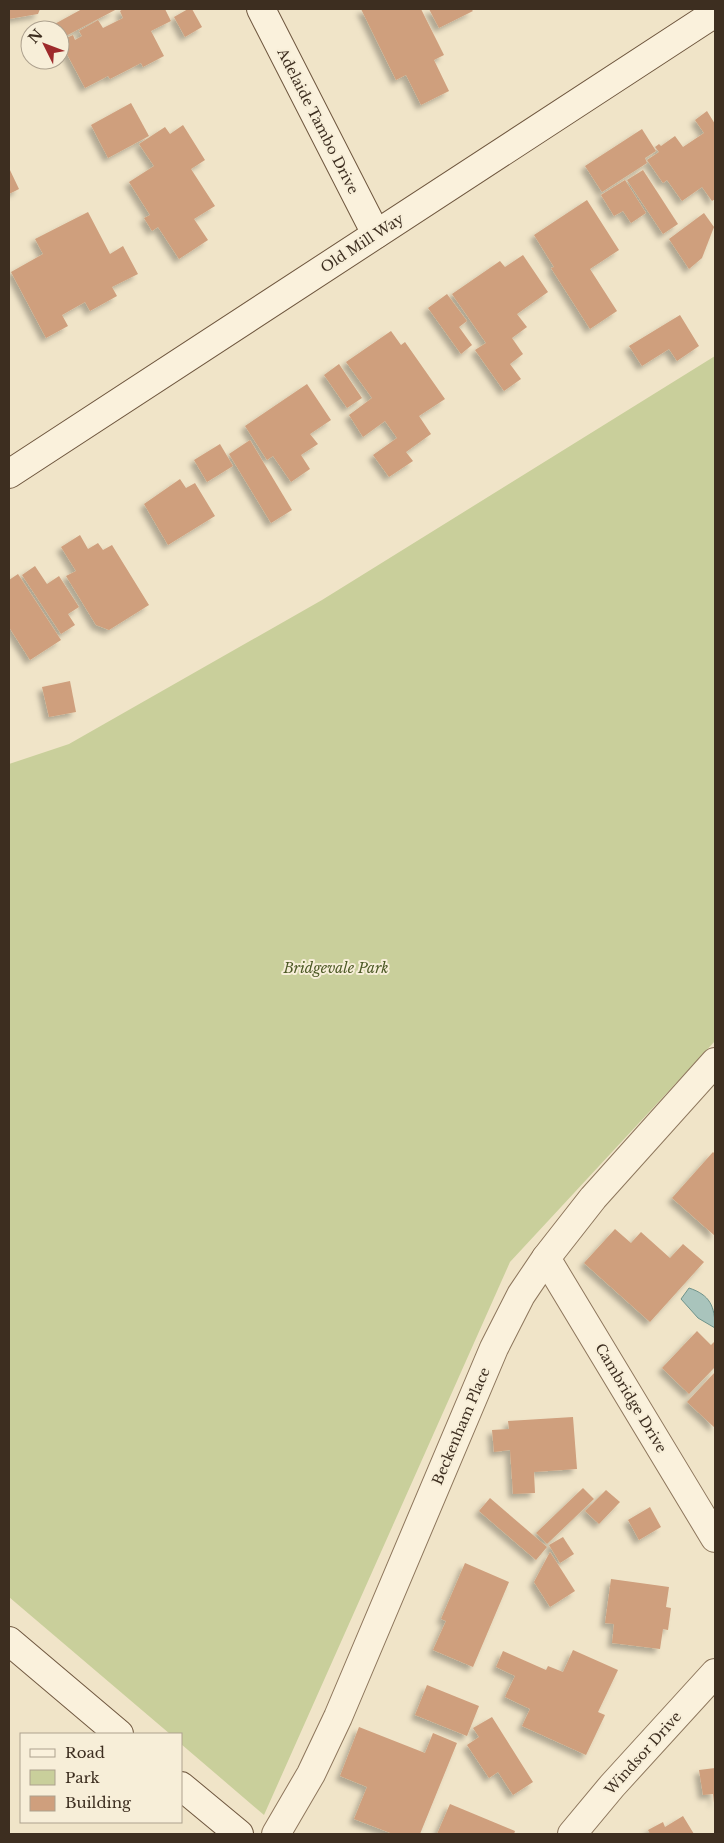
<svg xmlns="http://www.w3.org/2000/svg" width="724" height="1843" font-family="'Libre Baskerville',serif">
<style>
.green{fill:#c9cf9b}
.water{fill:#a9c4bc;stroke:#6f938a}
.building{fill:#cf9f7d;filter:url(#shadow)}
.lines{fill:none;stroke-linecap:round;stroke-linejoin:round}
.street-casing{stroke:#8d765c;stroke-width:30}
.secondary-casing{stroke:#6f573f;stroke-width:30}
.street{stroke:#faf1dc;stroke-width:28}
.secondary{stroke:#faf1dc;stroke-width:28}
.labels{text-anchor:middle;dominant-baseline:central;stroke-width:4;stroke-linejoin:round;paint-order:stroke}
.street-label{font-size:14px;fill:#3d2e20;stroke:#f7eed8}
.park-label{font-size:14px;font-style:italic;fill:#4d5a26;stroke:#f7eed8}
</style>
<defs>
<filter id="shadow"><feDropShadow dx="-4.5" dy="4.5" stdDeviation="2.5" flood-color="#0004"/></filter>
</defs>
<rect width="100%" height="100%" fill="#f0e4c8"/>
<polygon class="green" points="715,356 715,1041 510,1262 264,1815 181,1744 181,1734 170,1734 9,1597 9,764 69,744 322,600"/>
<path class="water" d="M 689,1288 C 710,1295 715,1306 715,1328 L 698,1318 L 681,1299 Z"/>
<g class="building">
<polygon points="9,9 40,9 38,14 9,19"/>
<polygon points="82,9 117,9 60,39 60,30 53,30 51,26"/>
<polygon points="123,9 165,9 171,21 151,31 164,56 143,67 141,63 110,79 108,76 85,88 60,41 73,35 75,40 82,36 79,31 98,20 103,28 123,18 120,11"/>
<polygon points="188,9 192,9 202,27 185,37 174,17"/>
<polygon points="361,9 421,9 444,55 434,60 449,91 421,105 406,75 396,80"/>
<polygon points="429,9 471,9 473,11 439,28"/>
<polygon points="131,103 149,136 108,158 91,125"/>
<polygon points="707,111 715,124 715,199 712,201 702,187 682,201 667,180 663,183 647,160 659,152 655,147 659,144 661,146 675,136 683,147 704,133 695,120"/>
<polygon points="183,125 205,160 191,169 215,206 194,219 208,240 179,259 158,227 152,231 144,218 150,215 129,182 154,166 139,144 165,127 170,134"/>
<polygon points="642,129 656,151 645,158 647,163 602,192 585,166"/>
<polygon points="9,168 19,189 9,194"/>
<polygon points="643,170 678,224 663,234 627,180"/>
<polygon points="625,180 646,213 631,223 623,211 614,216 601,195"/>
<polygon points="587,200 619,250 590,269 617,311 590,329 551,268 554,267 534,235"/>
<polygon points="88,212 110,254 123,246 138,274 112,287 117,296 90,311 85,302 62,315 68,326 46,338 11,272 43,254 35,239"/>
<polygon points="704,213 714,227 702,258 689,269 669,239"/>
<polygon points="523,255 548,292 517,314 527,327 512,338 523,354 510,364 521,379 504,391 475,350 486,343 452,294 500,261 505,267"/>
<polygon points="447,294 467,321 459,327 472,345 461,354 428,308"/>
<polygon points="680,315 699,346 677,361 669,349 642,366 629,346"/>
<polygon points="391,331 401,345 405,342 445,399 419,416 431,434 406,452 413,461 389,477 373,455 397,438 385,421 363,437 349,415 372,398 346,362"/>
<polygon points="339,364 362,398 347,408 324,375"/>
<polygon points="307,384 331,420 310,434 318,444 301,455 310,469 291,482 273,456 267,460 245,426"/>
<polygon points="250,440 292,510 271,523 229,454"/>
<polygon points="220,444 233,466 207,482 194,460"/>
<polygon points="180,479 186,488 195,483 215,516 168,545 144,504"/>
<polygon points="80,535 88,549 98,543 103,550 112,545 149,605 109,630 96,625 66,576 76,571 61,547"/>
<polygon points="35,566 47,584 59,576 79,607 68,614 75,625 61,634 22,575"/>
<polygon points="18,574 61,640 30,660 9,627 9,580"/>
<polygon points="70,681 76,712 49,717 42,687"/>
<polygon points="713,1152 715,1154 715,1236 672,1198"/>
<polygon points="615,1229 631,1243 641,1232 670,1258 683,1244 704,1262 650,1322 584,1263"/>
<polygon points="697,1331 711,1345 715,1341 715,1367 689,1394 662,1368"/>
<polygon points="715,1372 715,1428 687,1402"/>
<polygon points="573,1417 577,1469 534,1472 535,1493 513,1494 510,1450 494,1452 492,1430 509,1429 508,1421"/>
<polygon points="583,1488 594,1499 547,1544 536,1533"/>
<polygon points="606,1490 620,1502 599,1524 585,1511"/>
<polygon points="490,1498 547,1547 536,1560 479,1511"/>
<polygon points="650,1507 661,1527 639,1540 628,1520"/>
<polygon points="563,1537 574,1554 560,1563 549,1545"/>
<polygon points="550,1552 575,1591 550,1607 534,1582"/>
<polygon points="465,1563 509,1582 473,1667 433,1650 446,1621 441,1619"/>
<polygon points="611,1579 669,1587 666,1607 671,1608 668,1630 663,1629 660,1649 612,1643 614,1624 605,1623"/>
<polygon points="573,1650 618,1670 598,1712 605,1715 586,1755 522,1726 530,1709 505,1697 515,1676 496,1667 503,1651 546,1670 548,1666 563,1672"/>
<polygon points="427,1685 479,1706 467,1736 415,1715"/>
<polygon points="492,1717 533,1782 513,1795 498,1772 489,1778 467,1745 479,1737 473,1728"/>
<polygon points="359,1727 425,1753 433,1733 457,1743 420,1834 393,1834 354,1819 367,1787 340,1776"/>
<polygon points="715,1768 715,1802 714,1803 713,1794 703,1795 699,1770"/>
<polygon points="450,1804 515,1831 514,1834 437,1834"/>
<polygon points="683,1816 694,1834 650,1834 648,1830 663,1822 665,1827"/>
</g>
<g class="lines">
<g class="street-casing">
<g id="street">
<polyline points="546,1258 715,1538"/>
<polyline points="276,1834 311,1774 338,1717 494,1348 521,1295 546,1258 593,1198 715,1062"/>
<polyline points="572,1834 612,1786 715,1673"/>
</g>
</g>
<g class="secondary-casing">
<g id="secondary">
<polyline points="261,9 376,234"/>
<polyline points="9,474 715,13"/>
<polyline points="9,1641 119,1734"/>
<polyline points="181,1786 239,1834"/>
</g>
</g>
<use href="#street" class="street"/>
<use href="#secondary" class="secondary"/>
</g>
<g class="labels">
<g class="street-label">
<text transform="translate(318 121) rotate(63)">Adelaide Tambo Drive</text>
<text transform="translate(362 243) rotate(-33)">Old Mill Way</text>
<text transform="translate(631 1398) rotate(59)">Cambridge Drive</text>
<text transform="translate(461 1426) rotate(-67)">Beckenham Place</text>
<text transform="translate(643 1753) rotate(-48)">Windsor Drive</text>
</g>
<g class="park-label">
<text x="336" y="968">Bridgevale Park</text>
</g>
</g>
<rect width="724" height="1843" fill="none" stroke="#3d2e20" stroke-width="20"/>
<rect x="20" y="1733" width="162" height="90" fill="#f7eed8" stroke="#ada18e"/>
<rect x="30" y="1749" width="25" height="8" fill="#faf1dc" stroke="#ada18e"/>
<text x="65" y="1758" font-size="15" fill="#3d2e20">Road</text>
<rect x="30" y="1770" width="25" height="15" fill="#c9cf9b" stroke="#ada18e"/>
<text x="65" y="1783" font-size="15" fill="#3d2e20">Park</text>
<rect x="30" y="1796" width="25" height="15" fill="#cf9f7d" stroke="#ada18e"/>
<text x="65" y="1808" font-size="15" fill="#3d2e20">Building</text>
<g transform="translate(45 45) rotate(312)"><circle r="24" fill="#f7eed8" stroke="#ada18e"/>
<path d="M0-4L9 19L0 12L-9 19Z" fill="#9e2a2b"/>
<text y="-8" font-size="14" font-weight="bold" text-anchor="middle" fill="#3d2e20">N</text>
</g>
</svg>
